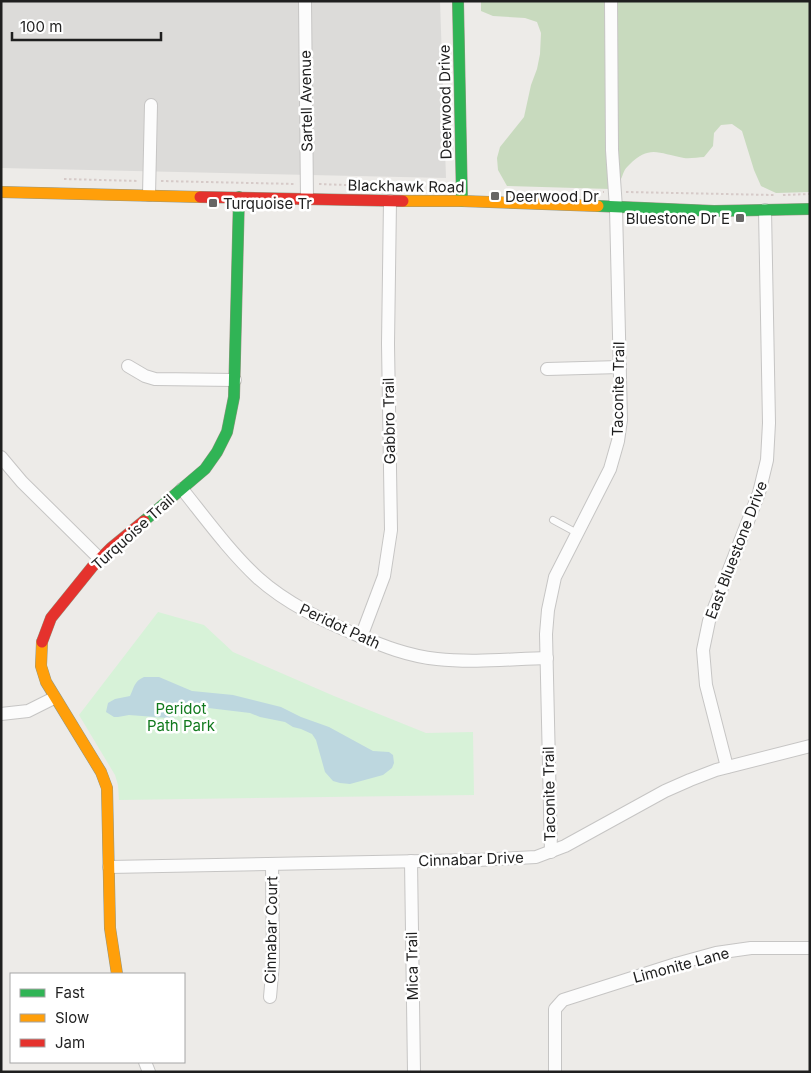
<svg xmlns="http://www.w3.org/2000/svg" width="811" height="1073" font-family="Inter,sans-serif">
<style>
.residential{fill:#dcdbd9}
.forest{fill:#c8dabe}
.park{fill:#d7f2d8}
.water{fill:#bdd7df}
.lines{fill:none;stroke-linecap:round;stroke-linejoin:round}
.lane-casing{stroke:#c6c5c4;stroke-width:8}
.street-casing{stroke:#c6c5c4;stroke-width:14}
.fast-casing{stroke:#949681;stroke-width:12}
.slow-casing{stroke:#949681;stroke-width:12}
.jam-casing{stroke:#949681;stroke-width:12}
.path{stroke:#d6cac8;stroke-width:2;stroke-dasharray:2.5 2.5;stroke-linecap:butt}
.lane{stroke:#fcfcfc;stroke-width:6}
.street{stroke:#fcfcfc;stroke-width:12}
.fast{stroke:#30b455;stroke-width:11}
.slow{stroke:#ff9f0a;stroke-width:11}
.jam{stroke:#e5322d;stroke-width:11}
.poi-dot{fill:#676665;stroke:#fff;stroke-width:2}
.labels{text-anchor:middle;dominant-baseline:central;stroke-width:5;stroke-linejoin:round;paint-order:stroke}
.street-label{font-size:15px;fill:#1f1f1f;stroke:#fff}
.poi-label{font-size:15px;fill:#1f1f1f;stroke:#fff;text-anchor:start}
.park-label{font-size:15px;fill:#11791d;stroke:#fff}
</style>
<rect width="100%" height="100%" fill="#edebe8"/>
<polygon class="residential" points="1,1 440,1 446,178 1,168"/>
<path class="forest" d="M 481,1 L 810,1 L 810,192 L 776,193 L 761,186 L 754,170 L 742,131 L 732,124 L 721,125 L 714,133 L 713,146 L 704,157 C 698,157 690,159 684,158 C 659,154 650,144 629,165 C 619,174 626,181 610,189 L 507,186 L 498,170 L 497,158 L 500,147 L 524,117 L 531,85 L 537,69 L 540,54 L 541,33 L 537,22 L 525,18 L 493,16 L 481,11 Z"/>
<polygon class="park" points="158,612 204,625 233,652 334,696 426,733 473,732 474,795 119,800 118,785 115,775 79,715"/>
<path class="water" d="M 144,677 L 159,677 L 192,691 L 233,695 L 281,707 L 301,717 L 329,727 L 373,751 L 389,752 L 393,755 L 394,763 L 392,768 L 383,775 L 350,784 L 340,783 L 333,781 L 325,772 L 316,740 L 312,734 L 301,729 L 293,727 L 285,722 L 260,717 L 250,713 L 200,707 L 168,718 L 129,715 L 118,717 L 114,717 L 106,712 L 108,703 L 115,699 L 130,696 C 134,688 134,681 144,677 Z"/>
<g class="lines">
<g class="lane-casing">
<polyline id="lane" points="553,520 577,533"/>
</g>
<g class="street-casing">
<g id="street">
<polyline points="305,1 307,200"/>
<polyline points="149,195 151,105"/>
<polyline points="128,366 145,376 155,379 235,380"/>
<polyline points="547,369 620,367"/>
<polyline points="1,457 22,482 100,559"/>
<path d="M 182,489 C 206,519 230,552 258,578 C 287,604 322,620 357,635 C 383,646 408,656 437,659 C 473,663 510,659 547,658"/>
<polyline points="361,637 384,576 391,530 388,344 390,201"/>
<polyline points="1,714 28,711 54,698"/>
<polyline points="727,767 706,685 703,650 709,621 759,493 767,460 769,423 765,210"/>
<polyline points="551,852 546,634 548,610 555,577 610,469 618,441 621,420 616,208 612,150 611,1"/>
<polyline points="411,861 414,1072"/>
<polyline points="109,867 478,860 536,857 565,846 665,791 690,780 716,770 810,746"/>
<polyline points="270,997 273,963 272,864"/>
<polyline points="145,1062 149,1072"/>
<polyline points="555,1072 555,1009 563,1000 676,964 716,953 751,948 810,948"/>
</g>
</g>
<g class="fast-casing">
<g id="fast">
<polyline points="458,1 462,201"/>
<polyline points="598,206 714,211 810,209"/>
<polyline points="144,521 205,469 217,452 227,432 234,397 239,197"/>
</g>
</g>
<g class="slow-casing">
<g id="slow">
<polyline points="1,192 200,197"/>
<polyline points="403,201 462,201 598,206"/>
<polyline points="42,642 41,666 46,682 101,772 107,788 110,928 117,974"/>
</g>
</g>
<g class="jam-casing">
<g id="jam">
<polyline points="200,197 403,201"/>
<polyline points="42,642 51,618 93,566 111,548 144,521"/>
</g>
</g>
<g class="path">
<polyline points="64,179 139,181"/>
<polyline points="161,181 296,184"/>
<polyline points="319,184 371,186"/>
<polyline points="588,191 604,192"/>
<polyline points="626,192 774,195"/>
<polyline points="783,195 810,194"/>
</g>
<use href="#lane" class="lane"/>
<use href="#street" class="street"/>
<use href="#fast" class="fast"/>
<use href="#slow" class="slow"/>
<use href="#jam" class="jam"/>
</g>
<g class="poi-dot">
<rect x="490" y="191" width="10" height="10" rx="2.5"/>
<rect x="208" y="198" width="10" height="10" rx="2.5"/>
<rect x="735" y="213" width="10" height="10" rx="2.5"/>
</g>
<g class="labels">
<g class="street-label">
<text transform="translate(306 101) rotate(-91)">Sartell Avenue</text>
<text transform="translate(445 102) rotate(-91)">Deerwood Drive</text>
<text transform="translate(406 186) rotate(1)">Blackhawk Road</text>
<text transform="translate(618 389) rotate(-89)">Taconite Trail</text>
<text transform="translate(389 421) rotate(-91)">Gabbro Trail</text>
<text transform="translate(133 532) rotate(-42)">Turquoise Trail</text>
<text transform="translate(736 550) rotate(-69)">East Bluestone Drive</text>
<text transform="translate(340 626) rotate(25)">Peridot Path</text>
<text transform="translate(549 794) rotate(-91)">Taconite Trail</text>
<text transform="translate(471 859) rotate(-2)">Cinnabar Drive</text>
<text transform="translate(271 930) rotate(-89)">Cinnabar Court</text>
<text transform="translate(681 965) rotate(-15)">Limonite Lane</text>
<text transform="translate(412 966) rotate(-91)">Mica Trail</text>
</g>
<g class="poi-label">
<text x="505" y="196">Deerwood Dr</text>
<text x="223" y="203">Turquoise Tr</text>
<text x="730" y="218" text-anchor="end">Bluestone Dr E</text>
</g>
<g class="park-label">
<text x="181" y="708">Peridot<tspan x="181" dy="17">Path Park</tspan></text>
</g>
</g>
<rect width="811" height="1073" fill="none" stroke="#1f1f1f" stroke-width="5"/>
<rect x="10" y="973" width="175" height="90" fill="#ffffff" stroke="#a5a5a5"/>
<rect x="20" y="989" width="25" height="8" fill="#30b455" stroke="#a5a5a5"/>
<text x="55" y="998" font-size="15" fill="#1f1f1f">Fast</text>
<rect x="20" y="1014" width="25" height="8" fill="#ff9f0a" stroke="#a5a5a5"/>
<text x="55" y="1023" font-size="15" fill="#1f1f1f">Slow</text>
<rect x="20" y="1039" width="25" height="8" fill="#e5322d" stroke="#a5a5a5"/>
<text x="55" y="1048" font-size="15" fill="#1f1f1f">Jam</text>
<path d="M12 32v8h149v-8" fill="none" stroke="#1f1f1f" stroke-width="2.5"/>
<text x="20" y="32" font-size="15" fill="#1f1f1f" stroke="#ffffff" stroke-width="4" paint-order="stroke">100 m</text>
</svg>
